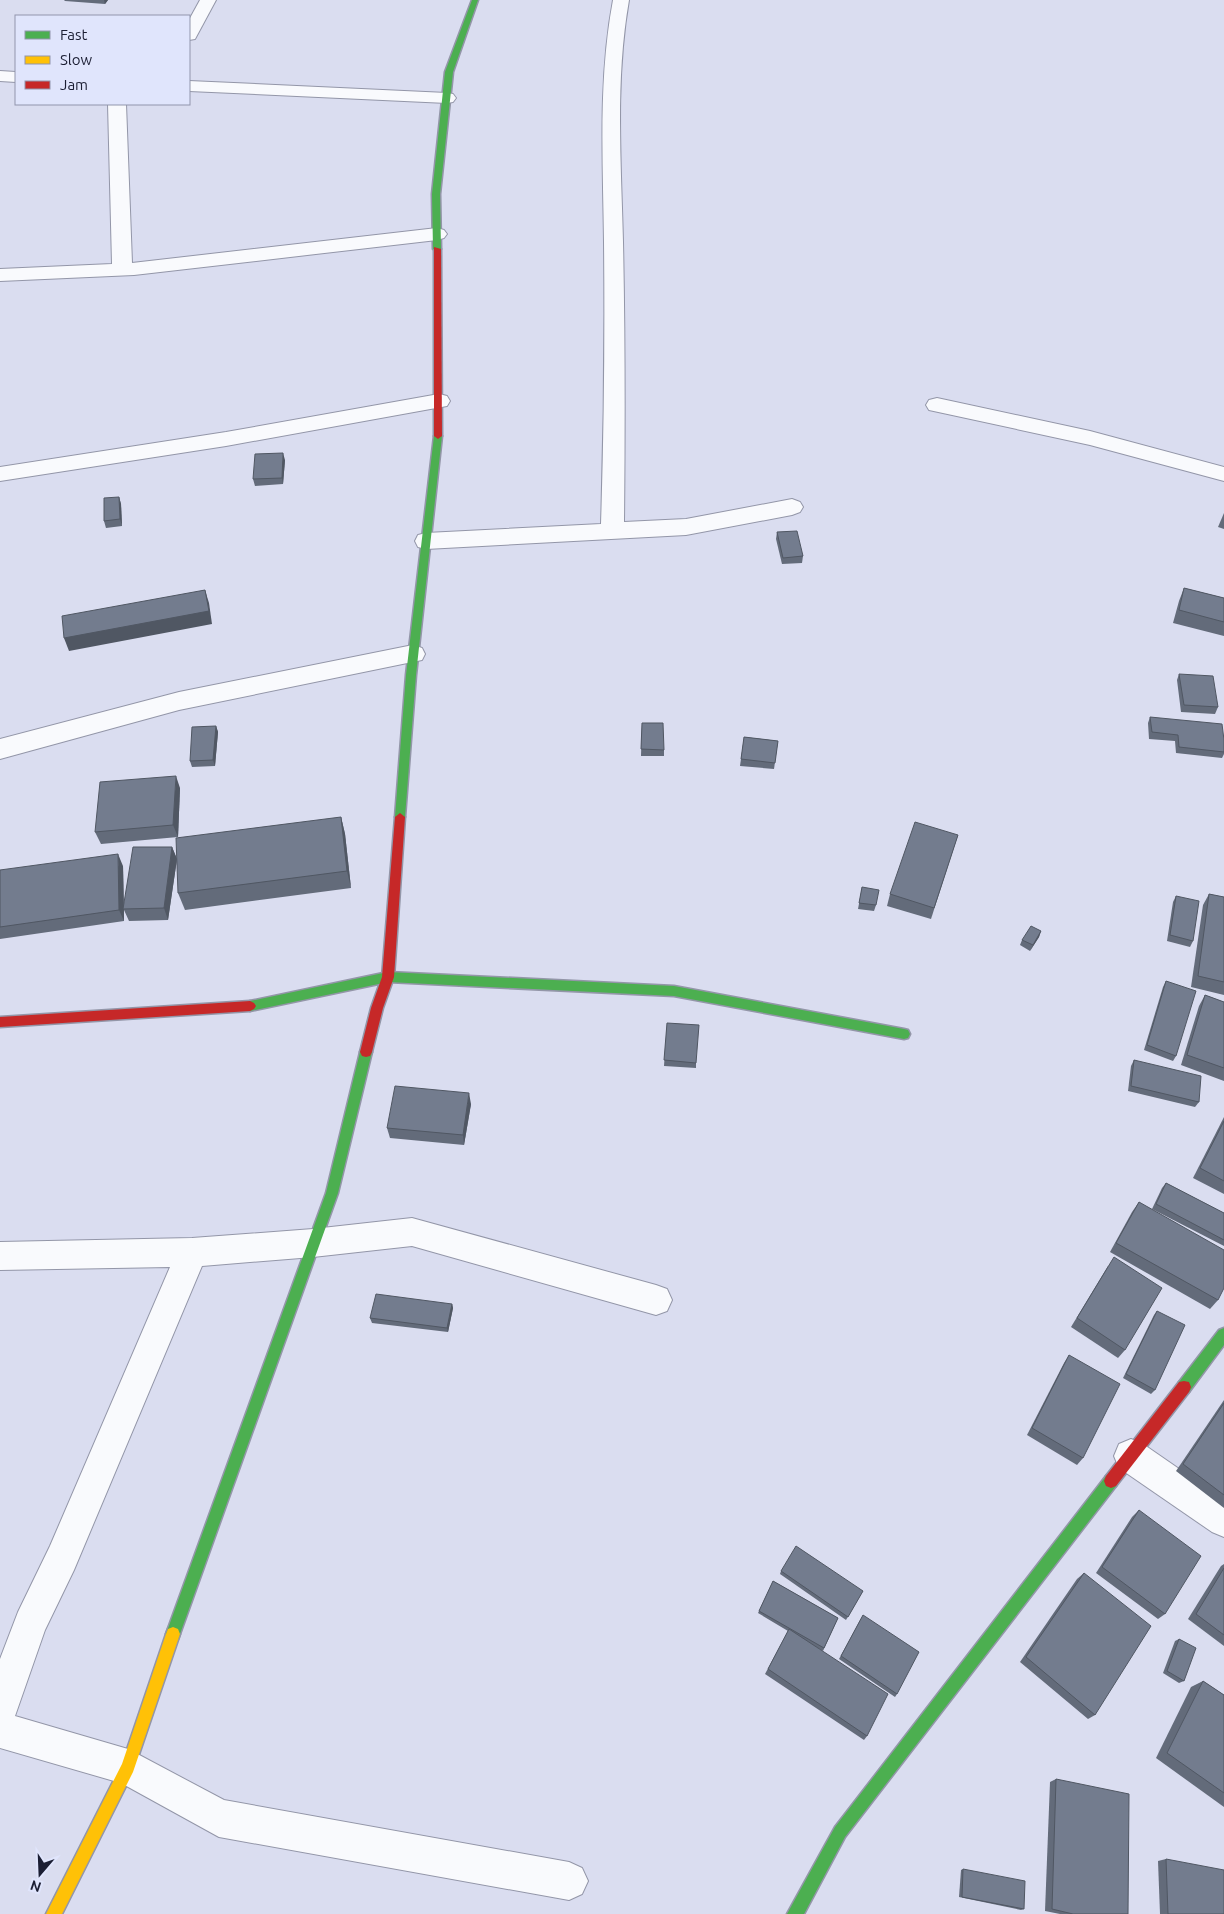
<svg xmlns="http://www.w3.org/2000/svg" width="1224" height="1914" font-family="Ubuntu,sans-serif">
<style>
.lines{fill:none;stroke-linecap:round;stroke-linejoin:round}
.street-casing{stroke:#9396a8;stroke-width:2}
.fast-casing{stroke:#9396a8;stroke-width:3}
.slow-casing{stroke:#9396a8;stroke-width:3}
.jam-casing{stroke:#9396a8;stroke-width:3}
.street{fill:#f9fafd;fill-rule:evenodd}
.fast{fill:#4caf50;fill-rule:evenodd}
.slow{fill:#ffc107;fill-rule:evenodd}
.jam{fill:#c62828;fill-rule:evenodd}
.wall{fill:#636b7a}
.shaded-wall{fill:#505763}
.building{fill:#737c8e;stroke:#505763}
</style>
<rect width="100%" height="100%" fill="#daddf0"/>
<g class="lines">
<g class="street-casing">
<g id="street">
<polygon points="200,0 216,0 195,39 189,40 189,20"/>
<path d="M 613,0 L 629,0 C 615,80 621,161 623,242 C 625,335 625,429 624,522 L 686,519 L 792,499 L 800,502 L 803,507 L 800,512 L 792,515 L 686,535 L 426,549 L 418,547 L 415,541 L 418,535 L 426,533 L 601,524 C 604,430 605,336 604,242 C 603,161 598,80 613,0 Z"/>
<polygon points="0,71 16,72 16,82 0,81"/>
<polygon points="189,81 447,93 453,94 456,98 453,102 447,103 189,91"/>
<polygon points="108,104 126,104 132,263 437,228 444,230 447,234 444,238 437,240 134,275 0,281 0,269 112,264"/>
<polygon points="439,394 447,396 450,401 447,406 226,446 0,481 0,467 226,432"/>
<polygon points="937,398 1090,431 1224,467 1224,481 1090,445 929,410 926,405 929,400"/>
<polygon points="413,645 422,648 425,654 422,660 179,710 0,759 0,739 179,692"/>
<polygon points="412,1218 656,1285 667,1289 672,1300 667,1311 656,1315 412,1246 313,1257 202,1266 74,1570 45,1630 15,1716 128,1749 224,1800 569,1862 582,1868 588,1881 582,1894 569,1900 219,1837 121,1783 0,1748 0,1659 18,1612 50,1546 170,1267 0,1270 0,1242 192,1238 313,1229"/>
<polygon points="1131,1439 1143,1444 1224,1500 1224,1537 1212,1532 1119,1468 1114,1456 1119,1444"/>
</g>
</g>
<g class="fast-casing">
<g id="fast">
<polygon points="472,0 478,0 453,72 440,194 441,249 437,251 433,249 432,194 445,72"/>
<polygon points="438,433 442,436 416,675 405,817 400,821 395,817 406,675 434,436"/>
<polygon points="388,972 674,986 904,1029 908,1030 910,1034 908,1038 904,1039 674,996 388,982 250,1011 246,1009 244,1006 246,1003 250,1001"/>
<polygon points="366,1047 370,1048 372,1052 338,1193 180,1634 178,1639 173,1641 168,1639 166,1634 326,1193 360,1052 362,1048"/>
<polygon points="1224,1328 1224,1345 1189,1392 1184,1393 1179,1392 1177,1387 1179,1382 1219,1330"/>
<polygon points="1111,1474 1116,1476 1118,1481 1116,1486 845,1837 804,1914 787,1914 835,1827 1106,1476"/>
</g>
</g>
<g class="slow-casing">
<polygon id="slow" points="173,1627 178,1629 180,1634 133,1772 62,1914 46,1914 122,1764 166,1634 168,1629"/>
</g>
<g class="jam-casing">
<g id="jam">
<polygon points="434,247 441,249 442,436 438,439 434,436"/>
<polygon points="400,813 405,817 394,977 383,1008 372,1052 370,1056 366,1057 362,1056 360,1052 371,1008 382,977 395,817"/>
<polygon points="250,1001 254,1003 256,1006 254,1009 250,1011 0,1027 0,1017"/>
<polygon points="1184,1381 1189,1382 1191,1387 1189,1392 1116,1486 1111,1488 1106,1486 1104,1481 1106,1476 1179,1382"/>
</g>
</g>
<use href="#street" class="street"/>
<use href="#fast" class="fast"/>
<use href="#slow" class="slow"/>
<use href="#jam" class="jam"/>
</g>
<g class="wall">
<polygon points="64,0 108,0 105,4 65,1"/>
<polygon points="285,460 283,484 255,486 253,479"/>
<polygon points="119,497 121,504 122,526 106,528 104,521"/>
<polygon points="1224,513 1224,529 1218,527"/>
<polygon points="777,532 803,556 802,563 782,564 776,539"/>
<polygon points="1184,588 1224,598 1224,636 1173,623 1179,601"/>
<polygon points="1179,674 1218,707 1215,714 1181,712 1177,680"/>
<polygon points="1150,717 1224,740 1224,754 1222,758 1176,753 1175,741 1149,739 1148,723"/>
<polygon points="642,723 664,750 664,756 641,756"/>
<polygon points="216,726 218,732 215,766 192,767 190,761"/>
<polygon points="744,737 778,741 774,769 740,766"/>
<polygon points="180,788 178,837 101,844 95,832"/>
<polygon points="341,817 345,834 351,888 185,910 178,893"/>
<polygon points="958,835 931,919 887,906 890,894"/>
<polygon points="172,847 177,859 168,920 129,921 124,910 124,921 0,939 0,870 123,866 124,907"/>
<polygon points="862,887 876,905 874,911 858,909"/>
<polygon points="1209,894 1224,897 1224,995 1191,987 1203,905"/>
<polygon points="1176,896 1193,941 1190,947 1167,941 1173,902"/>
<polygon points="1041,931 1039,937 1030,951 1020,945 1022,940"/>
<polygon points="1166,981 1176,1056 1173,1061 1144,1050 1163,987"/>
<polygon points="1205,995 1224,1002 1224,1081 1181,1065 1199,1006"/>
<polygon points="667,1023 696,1063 696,1068 664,1066"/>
<polygon points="1134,1060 1199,1102 1195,1107 1128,1091 1131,1066"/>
<polygon points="471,1104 464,1145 390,1138 387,1128"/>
<polygon points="1224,1117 1224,1194 1193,1178"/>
<polygon points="1166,1183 1224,1213 1224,1246 1152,1209 1162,1188"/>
<polygon points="1139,1202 1218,1300 1210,1309 1110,1252 1132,1212"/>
<polygon points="1108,1266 1125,1350 1118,1358 1071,1327"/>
<polygon points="452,1304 453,1308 448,1332 372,1323 370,1318"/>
<polygon points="1157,1311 1155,1390 1151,1394 1123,1378 1154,1315"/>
<polygon points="1069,1355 1083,1458 1077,1465 1027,1435 1064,1363"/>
<polygon points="1224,1400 1224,1508 1176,1471"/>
<polygon points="1139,1510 1165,1614 1158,1619 1096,1573 1132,1517"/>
<polygon points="1224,1564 1224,1646 1188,1619 1221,1566"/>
<polygon points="781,1571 863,1591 846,1620 780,1574"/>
<polygon points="1084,1573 1095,1715 1088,1719 1020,1662 1077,1579"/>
<polygon points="773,1581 838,1618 823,1651 810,1644 867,1736 864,1740 765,1674 788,1631 758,1613"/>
<polygon points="863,1615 897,1694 895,1697 839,1659"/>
<polygon points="1179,1639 1184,1681 1179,1683 1163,1673 1175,1641"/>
<polygon points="1203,1681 1224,1695 1224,1807 1156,1758 1191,1687"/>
<polygon points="1056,1779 1128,1914 1060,1914 1045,1911 1050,1782"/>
<polygon points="1166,1859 1224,1914 1160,1914 1158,1861"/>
<polygon points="963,1869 1024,1909 1021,1910 959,1897 961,1870"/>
</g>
<g class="shaded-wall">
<polygon points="104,0 108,0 105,4"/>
<polygon points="283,453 285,460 283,484 282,478"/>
<polygon points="119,497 121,504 122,526 120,519"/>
<polygon points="205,590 209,603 212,624 69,651 64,638"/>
<polygon points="216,726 218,732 215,766 213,760"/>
<polygon points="176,776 180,788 178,837 173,825"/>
<polygon points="341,817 345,834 351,888 347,871"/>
<polygon points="172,847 177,859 168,920 164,908"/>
<polygon points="118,854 123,866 124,921 119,910"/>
<polygon points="1041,931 1039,937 1030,951 1033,945"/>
<polygon points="469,1093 471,1104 464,1145 463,1135"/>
<polygon points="452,1304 453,1308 448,1332 447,1328"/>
</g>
<g class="building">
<polygon points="283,453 282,478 253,479 255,454"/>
<polygon points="119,497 120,519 104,521 104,498"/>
<polygon points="797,531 803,556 783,558 777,532"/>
<polygon points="1184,588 1224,598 1224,622 1179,610"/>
<polygon points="205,590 209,611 64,638 62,616"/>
<polygon points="1179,674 1213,676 1218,707 1184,705"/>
<polygon points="1150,717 1222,724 1224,740 1224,752 1179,747 1178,735 1152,732"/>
<polygon points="642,723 663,723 664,750 641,749"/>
<polygon points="216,726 213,760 190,761 192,727"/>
<polygon points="744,737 778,741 775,763 741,759"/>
<polygon points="176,776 173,825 95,832 100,782"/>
<polygon points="341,817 347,871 178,893 176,838"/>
<polygon points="915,822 958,835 934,908 890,894"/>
<polygon points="133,847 172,847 164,908 123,909"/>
<polygon points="118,854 119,910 0,927 0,870"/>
<polygon points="862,887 879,890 876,905 859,903"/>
<polygon points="1209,894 1224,897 1224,982 1198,976"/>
<polygon points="1176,896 1199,901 1193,941 1170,935"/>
<polygon points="1031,926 1041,931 1033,945 1022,940"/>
<polygon points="1166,981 1196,991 1176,1056 1147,1045"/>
<polygon points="1205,995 1224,1002 1224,1068 1187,1055"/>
<polygon points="667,1023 699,1025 696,1063 664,1060"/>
<polygon points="1134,1060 1201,1076 1199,1102 1131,1086"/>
<polygon points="395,1086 469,1093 463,1135 387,1128"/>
<polygon points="1224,1121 1224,1181 1200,1168"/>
<polygon points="1166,1183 1224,1213 1224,1240 1156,1204"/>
<polygon points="1139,1202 1224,1250 1224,1288 1218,1300 1116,1243"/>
<polygon points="1114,1257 1162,1288 1125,1350 1077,1318"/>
<polygon points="376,1294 452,1304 447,1328 370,1318"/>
<polygon points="1157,1311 1185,1325 1155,1390 1126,1374"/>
<polygon points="1069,1355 1120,1384 1083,1458 1032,1428"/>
<polygon points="1224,1403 1224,1495 1183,1464"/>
<polygon points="1139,1510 1201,1556 1165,1614 1102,1567"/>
<polygon points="796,1546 863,1591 848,1617 781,1571"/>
<polygon points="1224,1568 1224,1635 1196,1614"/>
<polygon points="1084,1573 1151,1626 1095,1715 1026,1657"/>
<polygon points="773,1581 838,1618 824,1648 759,1611"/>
<polygon points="863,1615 919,1652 897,1694 841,1656"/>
<polygon points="789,1629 888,1694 867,1736 768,1669"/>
<polygon points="1179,1639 1196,1648 1184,1681 1167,1671"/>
<polygon points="1203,1681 1224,1695 1224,1793 1167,1753"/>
<polygon points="1056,1779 1129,1794 1128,1914 1073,1914 1052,1909"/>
<polygon points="1166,1859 1224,1870 1224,1914 1168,1914"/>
<polygon points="963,1869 1025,1881 1024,1909 962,1897"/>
</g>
<rect x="15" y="15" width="175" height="90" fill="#e0e5fc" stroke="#9195ac"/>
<rect x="25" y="31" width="25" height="8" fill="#4caf50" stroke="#9195ac"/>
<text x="60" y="40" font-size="15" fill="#1b1e33">Fast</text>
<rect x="25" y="56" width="25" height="8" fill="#ffc107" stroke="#9195ac"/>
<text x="60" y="65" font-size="15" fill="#1b1e33">Slow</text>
<rect x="25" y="81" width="25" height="8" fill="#c62828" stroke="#9195ac"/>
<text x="60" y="90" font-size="15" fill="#1b1e33">Jam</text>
<g transform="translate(40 1874) rotate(199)" stroke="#e0e5fc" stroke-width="4" paint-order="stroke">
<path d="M0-4L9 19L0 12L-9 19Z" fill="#1b1e33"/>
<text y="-8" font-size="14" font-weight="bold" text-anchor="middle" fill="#1b1e33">N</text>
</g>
</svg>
